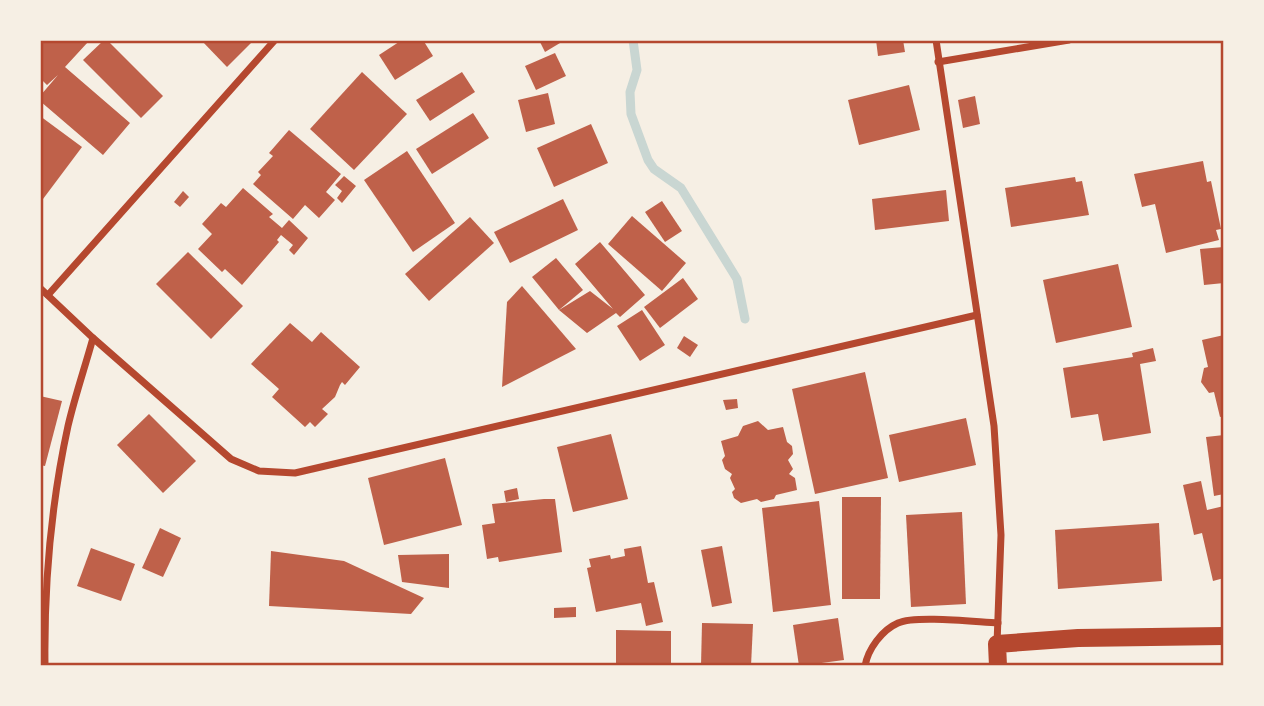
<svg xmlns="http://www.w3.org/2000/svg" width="1264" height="706" font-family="'PT Serif',serif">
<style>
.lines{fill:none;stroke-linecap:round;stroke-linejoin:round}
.stream{stroke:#c9d6d2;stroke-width:9}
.building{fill:#bf614a}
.minor{stroke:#b5482f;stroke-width:7}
.primary{stroke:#b5482f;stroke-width:18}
.neatline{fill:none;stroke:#b5482f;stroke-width:2.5}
</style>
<rect width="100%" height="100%" fill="#f6efe4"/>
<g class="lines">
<polyline class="stream" points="633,40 637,70 630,92 631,114 648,160 654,169 681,188 737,279 745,319"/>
</g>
<g class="building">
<polygon points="40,40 85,40 88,42 65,67 130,123 103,155 40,101 40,96 58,75 47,85 40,78"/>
<polygon points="104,40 107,40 163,96 141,118 83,60"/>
<polygon points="201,40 254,40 227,67"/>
<polygon points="402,40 423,40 433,56 395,80 379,55"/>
<polygon points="539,40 558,40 560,43 545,52"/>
<polygon points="876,40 903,40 905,52 878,56"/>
<polygon points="555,53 566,76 536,90 525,66"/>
<polygon points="362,72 407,114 354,170 310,129"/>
<polygon points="462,72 475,92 430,121 416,100"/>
<polygon points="909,85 920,130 859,145 848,100"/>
<polygon points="548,93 555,124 526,132 518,100"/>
<polygon points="975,96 980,124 963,128 958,100"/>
<polygon points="473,113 489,138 432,174 416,149"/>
<polygon points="40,116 82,147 40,203"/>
<polygon points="591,124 608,163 554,187 537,148"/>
<polygon points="289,130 341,174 326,192 335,200 319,218 305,205 293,219 253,184 261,175 258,172 273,156 269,153"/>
<polygon points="407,151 455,223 413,252 364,180"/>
<polygon points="1203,161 1207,182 1211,181 1221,229 1216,230 1219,240 1166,253 1155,204 1142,207 1134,174"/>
<polygon points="344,176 356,186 342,203 337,198 342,191 335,185"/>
<polygon points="1075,177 1076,182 1082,181 1089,215 1011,227 1005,188"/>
<polygon points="243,188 273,214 269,217 282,228 289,220 308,238 294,255 289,250 293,245 281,235 277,240 279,242 242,285 225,269 222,272 198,249 212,234 202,224 221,203 226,207"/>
<polygon points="946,190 949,221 875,230 872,199"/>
<polygon points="183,191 189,197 180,207 174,202"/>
<polygon points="563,199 578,230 510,263 494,232"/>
<polygon points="662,201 682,231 665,242 645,212"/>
<polygon points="632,216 686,263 662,291 608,244"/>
<polygon points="470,217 494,243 429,301 405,274"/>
<polygon points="600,242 645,295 620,317 616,313 587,333 559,310 590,291 613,309 575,264"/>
<polygon points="1224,247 1224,283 1204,285 1200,249"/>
<polygon points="188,252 243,306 211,339 156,284"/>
<polygon points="556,258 583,290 559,310 532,277"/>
<polygon points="1118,264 1132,327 1056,343 1043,280"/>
<polygon points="683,278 698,299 660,328 644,307"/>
<polygon points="522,286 576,349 502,387 507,302"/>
<polygon points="642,310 665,345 640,361 617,326"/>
<polygon points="290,323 312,342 321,332 360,367 345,385 342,382 340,385 335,397 322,409 328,414 315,427 310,422 305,427 272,397 279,389 251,364"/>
<polygon points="1224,335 1224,416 1220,417 1214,392 1209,393 1201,382 1204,368 1208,367 1202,340"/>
<polygon points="684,336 698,345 690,357 677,348"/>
<polygon points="1153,348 1156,361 1140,364 1151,433 1103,441 1098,414 1071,418 1063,368 1133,357 1132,353"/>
<polygon points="865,372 888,478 815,494 792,389"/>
<polygon points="40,396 62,401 45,466 40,465"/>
<polygon points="737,399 738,408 726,410 723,400"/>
<polygon points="149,414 196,461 163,493 117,445"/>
<polygon points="966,418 976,465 899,482 889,435"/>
<polygon points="758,421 768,430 783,427 787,442 792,446 793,454 788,460 793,469 789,474 795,478 797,490 776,495 774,499 761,502 757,499 741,503 734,498 732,492 735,489 730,478 732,474 725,469 722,460 725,456 721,441 738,436 743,426"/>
<polygon points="611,434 628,499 573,512 557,447"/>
<polygon points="1224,435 1224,494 1214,496 1206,437"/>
<polygon points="445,458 462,525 384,545 368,478"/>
<polygon points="1201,481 1207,510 1224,506 1224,578 1213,581 1202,533 1194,535 1183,485"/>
<polygon points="517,488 519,499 506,502 504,491"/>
<polygon points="842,497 881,497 880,599 842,599"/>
<polygon points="544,499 555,499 562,552 499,562 498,557 487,559 482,525 495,523 492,504"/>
<polygon points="819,501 831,605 773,612 762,508"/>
<polygon points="962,512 966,604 911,607 906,515"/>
<polygon points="1159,523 1162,581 1058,589 1055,530"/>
<polygon points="160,528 181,538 163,577 142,568"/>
<polygon points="641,546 648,583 654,582 663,622 646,626 641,603 596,612 587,568 591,567 589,559 610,555 611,559 625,556 624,549"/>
<polygon points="722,546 732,603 712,607 701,550"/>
<polygon points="91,548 135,564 121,601 77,586"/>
<polygon points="271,551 344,561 424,598 411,614 269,606"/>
<polygon points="449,554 449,588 402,582 398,555"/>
<polygon points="576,607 576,617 554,618 554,608"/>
<polygon points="838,618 844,660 799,666 793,625"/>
<polygon points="702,623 753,624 751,666 701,666"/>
<polygon points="616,630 671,631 671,666 616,666"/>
</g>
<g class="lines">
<g class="minor">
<polyline points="936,40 994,426 1001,535 997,644"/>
<polyline points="938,62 1069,40"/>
<path d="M 40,288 L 93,338 C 85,367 75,396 68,426 C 51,504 44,586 45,666"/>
<polyline points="48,295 275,40"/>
<polyline points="93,338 231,459 259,471 295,473 977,315"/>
<path d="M 865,666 C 868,649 882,630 898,623 C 916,615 976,622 998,623"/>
</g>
<polyline class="primary" points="998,666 997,644 1078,638 1224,636"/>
</g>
<rect width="1264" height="706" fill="none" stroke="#f6efe4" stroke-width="84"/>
<rect x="42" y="42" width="1180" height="622" class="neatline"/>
</svg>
